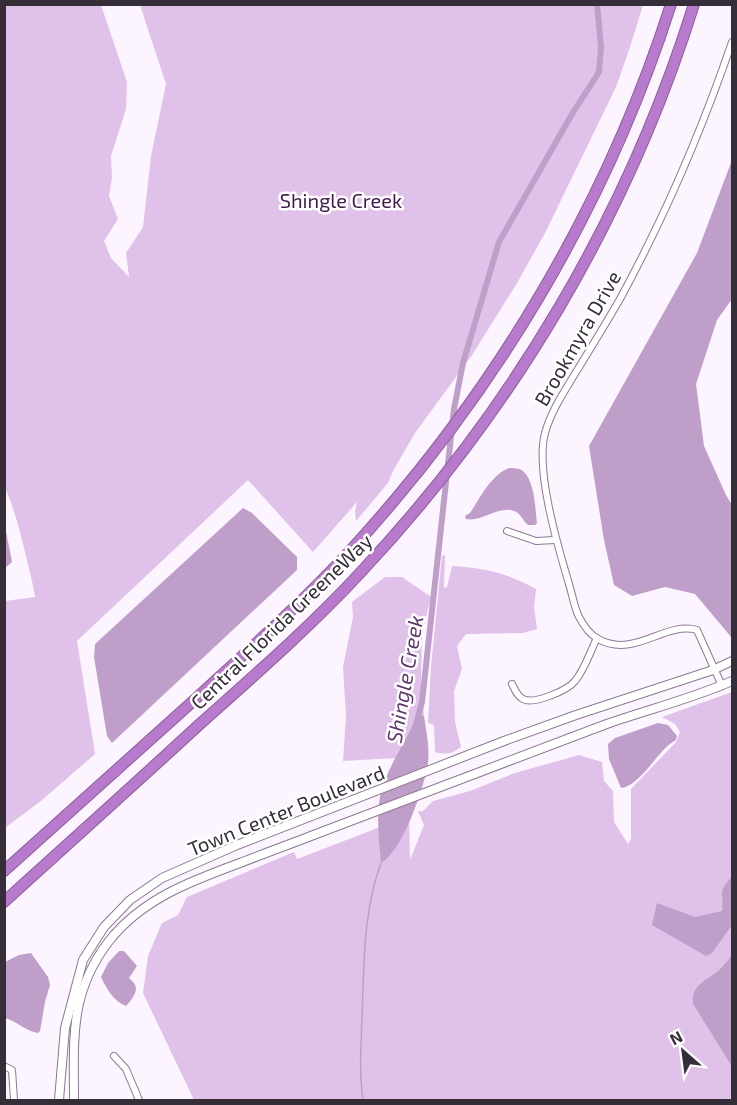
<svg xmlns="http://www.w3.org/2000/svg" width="737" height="1105" font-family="'Exo 2',sans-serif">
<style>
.green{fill:#dfc1e9}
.water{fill:#bf9fca}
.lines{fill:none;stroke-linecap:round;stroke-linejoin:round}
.stream{stroke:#bf9fca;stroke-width:1.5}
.canal{stroke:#bf9fca;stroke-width:6}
.street-casing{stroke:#8b7991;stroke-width:8}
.secondary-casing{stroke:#8b7991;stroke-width:10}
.highway-casing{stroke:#8a5f98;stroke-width:12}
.street{stroke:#fff;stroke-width:6}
.secondary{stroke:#fff;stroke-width:8}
.highway{stroke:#b87acc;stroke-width:10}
.labels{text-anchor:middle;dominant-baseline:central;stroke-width:5;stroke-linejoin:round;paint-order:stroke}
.park-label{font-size:20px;fill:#431a50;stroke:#fff}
.street-label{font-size:20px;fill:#352d37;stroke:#fff}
.water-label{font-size:21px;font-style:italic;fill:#5f366d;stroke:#fff}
</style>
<rect width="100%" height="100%" fill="#fcf4ff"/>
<g class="green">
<path d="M 5,4 L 101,5 L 127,82 L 126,109 L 111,156 L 112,177 L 109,196 L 118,219 L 104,241 L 111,258 L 129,277 L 126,253 L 143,227 L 151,156 L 166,84 L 140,5 L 643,5 L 630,47 L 616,87 L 545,233 L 517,283 L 472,355 L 415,433 L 394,469 L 388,483 L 356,521 L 355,511 L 357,502 L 313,552 L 248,480 L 77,641 L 95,754 L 42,800 L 5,828 L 5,601 L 35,597 C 33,582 29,570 26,556 C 20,532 15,510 5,488 Z"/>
<path d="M 445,555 L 444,588 L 447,587 L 452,566 C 485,568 507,573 536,589 L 534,607 L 537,629 L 523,633 L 466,634 L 457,646 L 462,669 L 454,691 L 455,722 L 461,747 C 452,754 446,755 435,752 L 434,725 L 428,723 L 431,667 L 442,556 Z"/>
<polygon points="385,577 402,577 431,597 422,633 421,682 424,716 418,716 415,718 397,758 343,761 346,716 343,667 353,617 352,602"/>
<path d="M 732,692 L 732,955 C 728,960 724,965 719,970 C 707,980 690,985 693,1004 L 732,1067 L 732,1100 L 194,1100 L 143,993 L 148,956 L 162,923 L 178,915 L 187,897 L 294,852 L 297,859 L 409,816 L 410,860 L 424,825 L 418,811 L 423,811 L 433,801 L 470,791 L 515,773 L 579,755 L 602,762 L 604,781 L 613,791 L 614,822 L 628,844 L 631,839 L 631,789 L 676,742 L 680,732 L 675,724 L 662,717 Z"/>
</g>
<g class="water">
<polygon points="732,160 732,299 717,320 696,384 704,446 726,495 732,505 732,638 695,594 665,587 632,596 614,585 604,540 589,446 697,253"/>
<path d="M 509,468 C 514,468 519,468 523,471 C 535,482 535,508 537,523 L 535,525 L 528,525 C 524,522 522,517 519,514 C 503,501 483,523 466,519 L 465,516 L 470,513 C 480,498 491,475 509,468 Z"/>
<polygon points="243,508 252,513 297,557 297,570 112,743 107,736 94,657 95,644"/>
<polygon points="4,521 12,562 5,568 4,568"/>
<path d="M 418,716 L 424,716 C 426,730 430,748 428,763 C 424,788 403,850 381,863 C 379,836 374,807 385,780 C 393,759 407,740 415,718 Z"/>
<path d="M 658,723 L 668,725 L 677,736 L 676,740 C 657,750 642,785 621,788 L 609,759 L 608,744 L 615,738 Z"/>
<path d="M 732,877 L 732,925 L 712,953 L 706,956 L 652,925 L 657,903 L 695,917 L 722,911 C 725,893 716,893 732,877 Z"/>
<path d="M 119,951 L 124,951 L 137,966 L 129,978 C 131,980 134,982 135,985 C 139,991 130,1002 126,1006 C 114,1002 106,988 101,977 L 108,963 Z"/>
<path d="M 31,953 L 48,977 L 50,985 L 45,1002 L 40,1031 L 38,1033 C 26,1031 16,1021 5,1018 L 5,962 L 19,955 Z"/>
<path d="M 732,955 L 732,1067 L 693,1004 C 690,985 707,980 719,970 C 724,965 728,960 732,955 Z"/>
</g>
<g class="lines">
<path class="stream" d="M 363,1100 C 359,1073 361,1045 362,1018 C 364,966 363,911 381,863"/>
<polyline class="canal" points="416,724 422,702 454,409 463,363 499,242 572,114 599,72 601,47 597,4"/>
<g class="street-casing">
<g id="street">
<polyline points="507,531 536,541 555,540"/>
<path d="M 512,684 C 515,690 517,696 523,699 C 534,705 568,690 575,681 C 585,669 590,652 597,638"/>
<path d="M 722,686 L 697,630 C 664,621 635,659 598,639 C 589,634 582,623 578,615 C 574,605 572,594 569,584 C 558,547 535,470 545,433 C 551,412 562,395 573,377 C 589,351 605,325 620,299 C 665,216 702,130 732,42"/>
<polyline points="114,1056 126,1069 139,1100"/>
<polyline points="4,1066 12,1070 14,1100"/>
</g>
</g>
<g class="secondary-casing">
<g id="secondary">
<polyline points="59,1100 65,1028 83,960 104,927 130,900 162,878 237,845 504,741 576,715 713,670 732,661"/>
<path d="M 74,1100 C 74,1039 69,993 109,941 C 142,899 191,881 240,863 C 268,852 296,842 324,831 C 418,796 510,760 604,725 C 646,710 691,699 732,681"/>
</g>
</g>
<g class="highway-casing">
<g id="highway">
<path d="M 4,871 C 67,815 129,759 191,703 C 244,654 299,606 348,553 C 493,396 606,208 671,4"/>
<path d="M 4,902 C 70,842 136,783 201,723 C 256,674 311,626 361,572 C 512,411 628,216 694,4"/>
</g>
</g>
<use href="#street" class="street"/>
<use href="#secondary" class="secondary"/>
<use href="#highway" class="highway"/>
</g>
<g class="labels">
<g class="park-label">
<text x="341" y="200">Shingle Creek</text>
</g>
<g class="street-label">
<text transform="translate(577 338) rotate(-60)">Brookmyra Drive</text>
<text transform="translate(281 621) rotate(-44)">Central Florida GreeneWay</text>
<text transform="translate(286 810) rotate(-22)">Town Center Boulevard</text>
</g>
<g class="water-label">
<text transform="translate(404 679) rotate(-80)">Shingle Creek</text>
</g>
</g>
<rect width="737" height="1105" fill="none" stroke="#352d37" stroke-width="12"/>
<g transform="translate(683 1051) rotate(332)" stroke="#ffffff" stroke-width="4.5" paint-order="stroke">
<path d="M0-4.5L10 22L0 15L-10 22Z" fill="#352d37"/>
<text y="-9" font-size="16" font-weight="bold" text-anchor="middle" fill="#352d37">N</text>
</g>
</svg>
